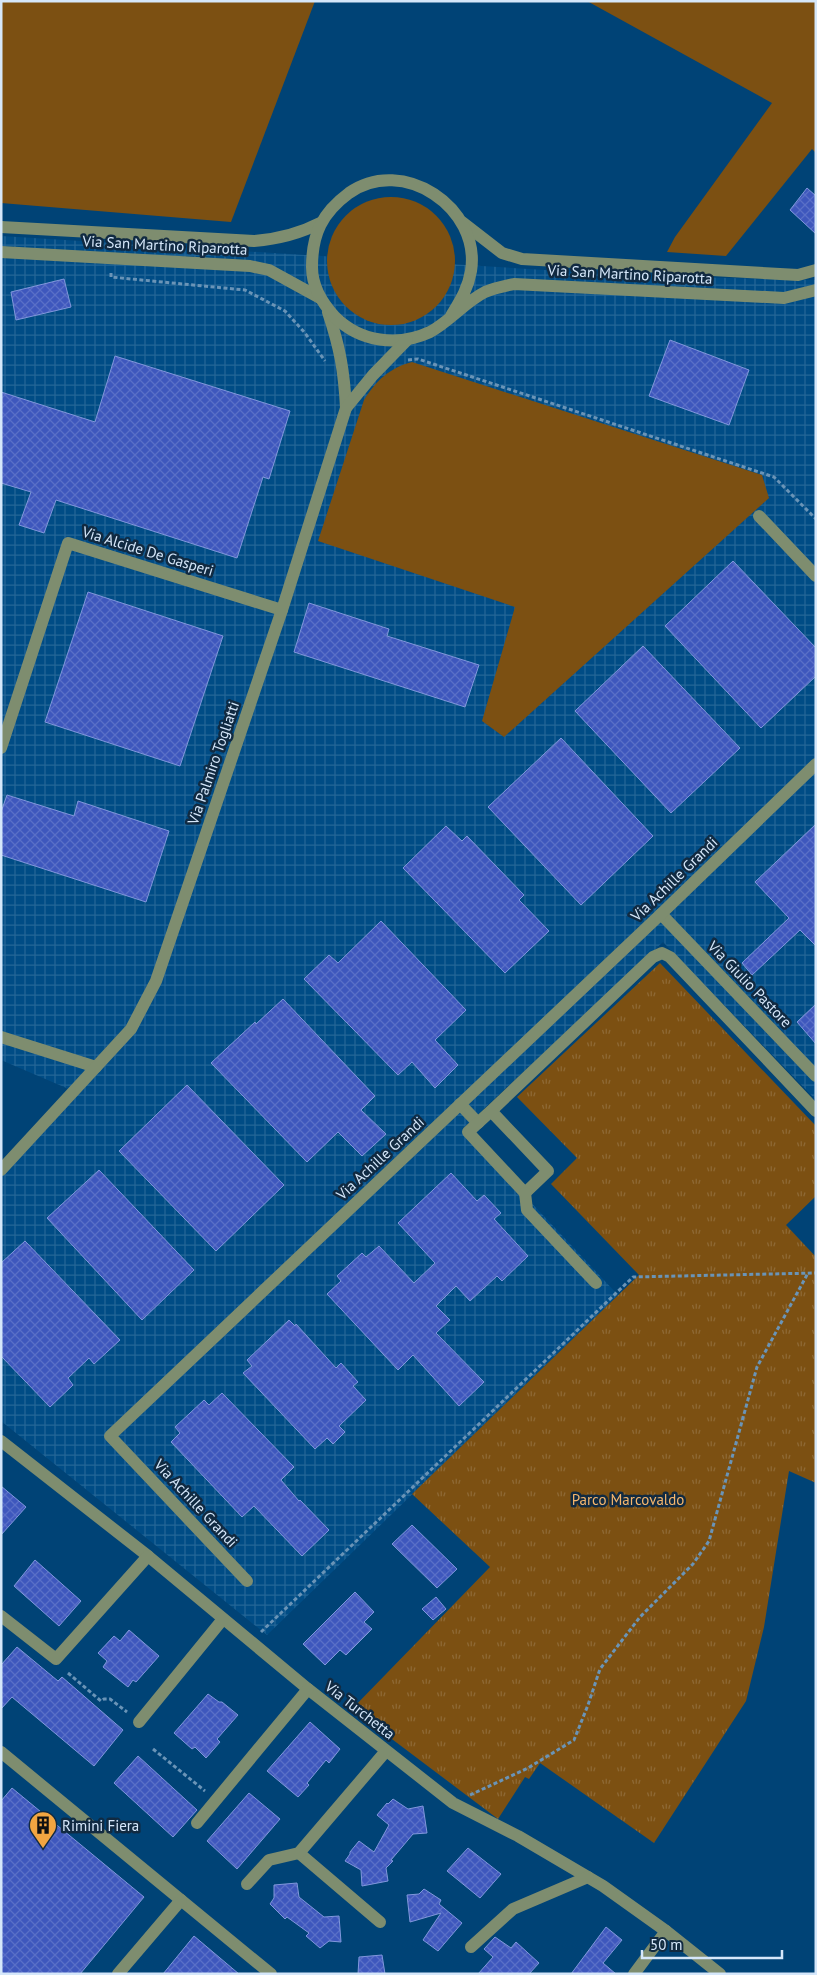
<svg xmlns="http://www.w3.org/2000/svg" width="817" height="1975" font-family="'PT Sans',sans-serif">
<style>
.industrial{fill:url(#industrial-grid)}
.green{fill:#7c5012}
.park{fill:url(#park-tufts)}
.building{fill:url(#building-cross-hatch);stroke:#8097dc}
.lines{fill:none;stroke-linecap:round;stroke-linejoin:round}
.path{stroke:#6a94b7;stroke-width:3;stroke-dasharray:4 2.5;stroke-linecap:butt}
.minor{stroke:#7e8d6f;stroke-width:12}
.labels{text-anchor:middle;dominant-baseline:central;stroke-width:5;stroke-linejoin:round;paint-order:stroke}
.street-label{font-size:15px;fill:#d5e7fa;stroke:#112a41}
.park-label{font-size:15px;fill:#f6b76e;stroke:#112a41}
.poi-label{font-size:15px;fill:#d5e7fa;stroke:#112a41;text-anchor:start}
</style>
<defs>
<pattern id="industrial-grid" width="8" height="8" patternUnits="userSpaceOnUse" patternTransform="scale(1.25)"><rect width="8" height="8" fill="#004c85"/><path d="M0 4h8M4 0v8" fill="none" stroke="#246697"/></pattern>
<pattern id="park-tufts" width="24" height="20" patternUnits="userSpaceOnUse" patternTransform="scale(1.25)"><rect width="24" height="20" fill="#7c5012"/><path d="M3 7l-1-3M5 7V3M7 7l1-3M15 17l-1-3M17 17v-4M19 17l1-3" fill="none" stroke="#8e6935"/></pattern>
<pattern id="building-cross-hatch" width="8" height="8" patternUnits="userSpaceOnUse" patternTransform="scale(1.25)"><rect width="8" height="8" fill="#3e57bd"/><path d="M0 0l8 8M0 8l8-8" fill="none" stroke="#596fc7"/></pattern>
</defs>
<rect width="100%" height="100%" fill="#004376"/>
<polygon class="industrial" points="1,236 641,276 816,280 816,1100 663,942 462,1129 618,1295 267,1635 1,1421 1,1176 78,1093 1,1060"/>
<g class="green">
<polygon points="1,1 315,1 231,222 1,203"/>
<polygon points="587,1 816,1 816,153 812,149 726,256 667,252 675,237 772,103"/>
<circle cx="391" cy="261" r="64"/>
<path d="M 412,362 L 762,475 L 769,498 L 504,737 L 482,721 L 515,607 L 318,541 L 364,400 C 376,381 389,368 412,362 Z"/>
</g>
<polygon class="park" points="660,963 816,1126 816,1196 786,1225 816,1257 816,1483 789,1471 764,1627 746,1701 654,1843 540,1763 529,1779 525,1777 498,1819 352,1709 490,1567 412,1494 639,1275 551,1184 577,1158 517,1097"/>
<g class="building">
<polygon points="807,188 816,196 816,234 790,210"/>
<polygon points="64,279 71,307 16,320 11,292"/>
<polygon points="670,340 749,370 729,425 649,396"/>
<polygon points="115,356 290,411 269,479 263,477 237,558 56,500 44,533 19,525 31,492 1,483 1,392 95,422"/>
<polygon points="733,561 816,648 816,676 761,728 665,626"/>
<polygon points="88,592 223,636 180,766 45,722"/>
<polygon points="309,603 389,629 387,636 479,665 465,707 294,652"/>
<polygon points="643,646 740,748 671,813 575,711"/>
<polygon points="561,738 653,836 581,905 488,807"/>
<polygon points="7,795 74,816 78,801 169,831 146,902 1,855 1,812"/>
<polygon points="816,824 816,946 800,930 752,975 742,963 789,918 755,882"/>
<polygon points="446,826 462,841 467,836 524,895 519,900 549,931 505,973 403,868"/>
<polygon points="381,921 466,1010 435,1040 458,1065 435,1088 412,1062 398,1075 304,979 329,955 338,963"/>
<polygon points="283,999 375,1096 361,1110 386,1134 362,1156 338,1132 307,1162 211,1063 255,1022 256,1024"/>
<polygon points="816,1004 816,1044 797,1022"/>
<polygon points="187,1085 284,1185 216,1251 119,1151"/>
<polygon points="99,1170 194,1270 142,1320 47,1218"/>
<polygon points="451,1173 477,1201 484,1195 501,1213 494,1219 528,1256 502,1281 497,1276 470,1301 456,1286 436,1306 450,1320 436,1333 484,1382 459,1406 413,1355 398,1370 327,1294 341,1281 337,1276 362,1253 366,1257 379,1246 414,1283 435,1263 398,1223"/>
<polygon points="25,1241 120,1340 94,1364 89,1358 68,1378 73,1385 50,1407 1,1356 1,1263"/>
<polygon points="289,1320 295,1326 296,1324 336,1368 341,1363 358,1382 353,1386 366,1400 339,1426 345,1432 333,1444 327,1438 315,1449 243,1373 252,1366 247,1360"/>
<polygon points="222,1393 294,1467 281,1480 299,1501 300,1500 329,1530 302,1556 254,1506 242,1517 171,1442 180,1433 175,1427 204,1400 209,1405"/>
<polygon points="1,1486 26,1507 1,1535"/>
<polygon points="412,1525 457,1569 437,1588 392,1544"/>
<polygon points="35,1560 81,1601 59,1626 14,1586"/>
<polygon points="355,1592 374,1612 364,1622 372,1629 346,1655 340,1650 325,1665 303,1644"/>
<polygon points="436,1597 446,1609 433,1620 422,1609"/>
<polygon points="129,1630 159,1656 136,1682 133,1680 128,1687 103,1667 107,1661 98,1653 114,1636 120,1641"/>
<polygon points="17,1647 58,1681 62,1677 123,1730 94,1766 12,1697 1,1709 1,1665"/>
<polygon points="208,1694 219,1702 222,1702 238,1715 217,1739 220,1742 206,1758 195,1747 192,1749 174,1733"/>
<polygon points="310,1722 340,1749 329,1763 326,1760 307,1783 309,1785 298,1797 267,1771"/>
<polygon points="138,1756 197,1810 173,1837 114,1783"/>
<polygon points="12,1788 144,1897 80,1974 1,1974 1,1801"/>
<polygon points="249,1793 280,1819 237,1869 207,1841"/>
<polygon points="393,1799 408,1809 423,1806 427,1833 413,1834 391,1860 393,1861 386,1868 388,1881 362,1886 361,1870 345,1861 350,1854 350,1852 359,1841 374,1852 389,1825 377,1815 387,1803 388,1804"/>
<polygon points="468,1848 501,1874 480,1898 447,1871"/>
<polygon points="297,1883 299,1897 324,1917 339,1916 341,1942 329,1941 320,1948 306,1936 309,1933 287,1917 285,1919 270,1904 274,1898 274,1885"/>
<polygon points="424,1889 441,1900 439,1904 462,1923 438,1951 423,1940 441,1913 410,1922 407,1895 419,1894"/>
<polygon points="606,1927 622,1940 603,1963 616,1974 571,1974"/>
<polygon points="194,1936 239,1974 163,1974"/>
<polygon points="495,1937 511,1948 516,1942 539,1963 529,1974 478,1974 493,1957 484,1949"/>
<polygon points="382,1955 385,1974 358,1974 359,1957"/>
</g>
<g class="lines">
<g class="path">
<polyline points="111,273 111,277 245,290 285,311 305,333 325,361"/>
<polyline points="408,360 418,359 774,477 816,519"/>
<polyline points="261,1632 633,1277 816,1273"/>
<polyline points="68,1673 101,1701 104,1699 110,1699 127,1712"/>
<polyline points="153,1749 205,1791"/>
<polyline points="470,1795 528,1768 574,1740 588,1705 600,1669 640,1617 693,1564 709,1541 757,1367 808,1273"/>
</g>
<g class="minor">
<polyline points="462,222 502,253 522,259 798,275 816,270"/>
<path d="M 1,227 L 254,241 C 278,239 299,234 320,223"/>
<polyline points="1,252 250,266 269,270 320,298"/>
<path d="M 328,312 C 340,348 344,370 346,408"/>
<path d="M 451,316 C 460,301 468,289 471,271 C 481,208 403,155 349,193 C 322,213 312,234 312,267 C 312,286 323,304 335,317 C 360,342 398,347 430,332 C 449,322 465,302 485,292 C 494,288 505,286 514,284 L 784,298 L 816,290"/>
<polyline points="759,516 816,576"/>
<polyline points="1,748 68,543 282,610"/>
<polyline points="661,914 816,1076"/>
<polyline points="1,1037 96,1067"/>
<polyline points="460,1104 478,1123"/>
<polyline points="491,1111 548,1171 525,1193 468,1132 491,1111 653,957 662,953 670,957 816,1111"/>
<polyline points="1,1170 131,1029 156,981 282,610 346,408 373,375 407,340"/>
<polyline points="525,1193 527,1210 596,1283"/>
<polyline points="1,1441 148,1556 308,1689 453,1803 518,1836 603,1886 666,1931 720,1974"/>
<polyline points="247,1581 110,1436 661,914 816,764"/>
<polyline points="1,1616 56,1659 148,1556"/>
<polyline points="139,1722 223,1619"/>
<polyline points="1,1752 271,1974"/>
<polyline points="197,1823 308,1689"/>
<polyline points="299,1853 380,1922"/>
<polyline points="247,1884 269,1860 299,1853 386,1751"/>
<polyline points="471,1947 513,1909 588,1877"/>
<polyline points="118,1974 181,1900"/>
<polyline points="634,1974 666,1931"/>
</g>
</g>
<defs>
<g id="building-pin" transform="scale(1.4375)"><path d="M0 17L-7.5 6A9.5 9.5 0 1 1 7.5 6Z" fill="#f2a541" stroke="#112a41"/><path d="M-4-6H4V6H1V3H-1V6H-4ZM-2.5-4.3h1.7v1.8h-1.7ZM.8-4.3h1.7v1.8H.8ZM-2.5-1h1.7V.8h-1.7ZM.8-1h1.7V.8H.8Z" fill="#111"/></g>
</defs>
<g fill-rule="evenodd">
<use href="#building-pin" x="43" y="1825"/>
</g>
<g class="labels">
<g class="street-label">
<text transform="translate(165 245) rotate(3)">Via San Martino Riparotta</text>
<text transform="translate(630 274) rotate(3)">Via San Martino Riparotta</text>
<text transform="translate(148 551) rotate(17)">Via Alcide De Gasperi</text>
<text transform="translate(213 763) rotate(-71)">Via Palmiro Togliatti</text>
<text transform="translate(674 879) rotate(-44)">Via Achille Grandi</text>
<text transform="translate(750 984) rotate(46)">Via Giulio Pastore</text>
<text transform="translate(380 1158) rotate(-43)">Via Achille Grandi</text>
<text transform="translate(196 1503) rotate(47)">Via Achille Grandi</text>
<text transform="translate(360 1710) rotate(38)">Via Turchetta</text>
</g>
<g class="park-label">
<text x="628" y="1499">Parco Marcovaldo</text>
</g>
<g class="poi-label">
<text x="62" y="1825">Rimini Fiera</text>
</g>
</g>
<rect width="817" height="1975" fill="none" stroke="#d5e7fa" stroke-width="5"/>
<path d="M642 1950v8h140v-8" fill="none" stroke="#d5e7fa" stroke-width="2.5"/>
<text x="650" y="1950" font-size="15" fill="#d5e7fa" stroke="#112a41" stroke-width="4" paint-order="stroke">50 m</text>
</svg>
